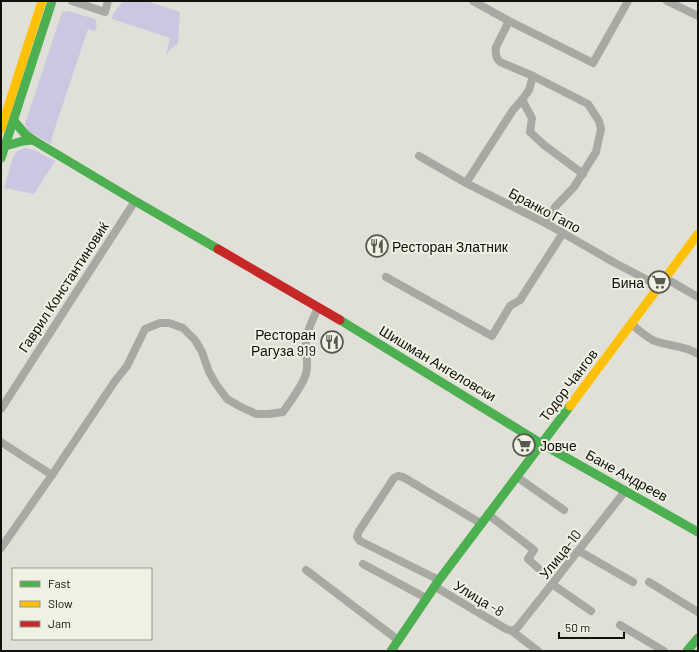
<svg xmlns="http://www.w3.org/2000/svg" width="699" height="652" font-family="Barlow,sans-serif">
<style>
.green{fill:#ccc6e0}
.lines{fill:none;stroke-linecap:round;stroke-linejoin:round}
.street{stroke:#a9a9a4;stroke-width:8}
.fast{stroke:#4caf50;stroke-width:9}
.slow{stroke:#ffc107;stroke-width:9}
.jam{stroke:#c62828;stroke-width:9}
.labels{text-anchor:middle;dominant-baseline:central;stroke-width:4;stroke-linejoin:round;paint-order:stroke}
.street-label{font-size:14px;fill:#11110d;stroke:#f0f0e3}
.poi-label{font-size:14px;fill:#11110d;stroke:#f0f0e3;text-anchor:start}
</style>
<rect width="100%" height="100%" fill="#e0e0d9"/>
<g class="green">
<polygon points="123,1 146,1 180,12 178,44 172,48 166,55 170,38 112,19 113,14"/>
<polygon points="68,11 95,19 97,24 95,31 88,29 52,137 51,144 29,132 25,124 62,12"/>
<polygon points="24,148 34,150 55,161 34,194 4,188 12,160 16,152"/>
</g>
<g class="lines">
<g class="street">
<polyline points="72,1 105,12 108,1"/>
<polyline points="473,1 509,21 593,63 628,1"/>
<polyline points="667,1 698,16"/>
<path d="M 509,21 L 496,47 C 495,53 496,58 500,62 L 533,76 L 588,104 L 599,121 L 601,129 L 596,152 L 574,187 L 556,206 L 554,209 L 549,225"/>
<polyline points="522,100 532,118 530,132 544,145 583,174"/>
<polyline points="419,156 466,183 549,225 615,263 659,286"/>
<polyline points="466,183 513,110 522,100 529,90 533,76"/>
<polyline points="386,277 492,336 510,306 520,300 563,233"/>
<polyline points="665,278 698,297"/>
<path d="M 631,324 C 638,329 647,338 655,341 C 669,346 686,346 698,354"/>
<polyline points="1,409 135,201"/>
<polyline points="1,442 52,475"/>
<polyline points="517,477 564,510"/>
<polyline points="489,515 534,550 528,559 538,568"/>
<path d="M 1,548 L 52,475 L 115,381 L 127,366 L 145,329 L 160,323 L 169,323 L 183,328 L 195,340 L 202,352 L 209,372 L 216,384 L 227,399 L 241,407 L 256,414 L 269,414 L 283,412 C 291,400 302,387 306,374 C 309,362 305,351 306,339 C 307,330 315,316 318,307"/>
<polyline points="579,551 633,582"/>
<polyline points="363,564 426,598"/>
<polyline points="306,570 398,640"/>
<polyline points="439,580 360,541 357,537 359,531 394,478 398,476 403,477 482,524"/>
<polyline points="649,582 698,612"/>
<polyline points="552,584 591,611"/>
<polyline points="434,586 506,629 512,631 538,651"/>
<polyline points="620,625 664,651"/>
<polyline points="512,631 517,628 552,584 626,490"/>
</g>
<g class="fast">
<polyline points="14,121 25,134 33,140 135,201 218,249"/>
<polyline points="5,146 23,141 33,140"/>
<polyline points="1,158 52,1"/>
<polyline points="340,320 542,444 698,532"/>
<polyline points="391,651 439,580 570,406"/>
<polyline points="687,651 698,638"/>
</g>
<g class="slow">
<polyline points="1,129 42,1"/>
<polyline points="570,406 698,234"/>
</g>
<polyline class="jam" points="218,249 340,320"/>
</g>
<defs>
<g id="restaurant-ring" transform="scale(1.15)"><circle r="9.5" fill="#f0f0e3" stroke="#595954" stroke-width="1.5"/><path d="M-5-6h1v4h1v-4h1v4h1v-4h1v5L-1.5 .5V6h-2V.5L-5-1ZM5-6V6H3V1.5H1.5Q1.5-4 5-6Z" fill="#595954"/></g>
<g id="supermarket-ring" transform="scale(1.15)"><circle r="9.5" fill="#f0f0e3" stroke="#595954" stroke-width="1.5"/><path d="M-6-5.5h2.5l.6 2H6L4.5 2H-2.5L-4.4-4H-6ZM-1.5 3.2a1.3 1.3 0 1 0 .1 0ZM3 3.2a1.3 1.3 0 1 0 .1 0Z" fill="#595954"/></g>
</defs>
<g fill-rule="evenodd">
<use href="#restaurant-ring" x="377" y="246"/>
<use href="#supermarket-ring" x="659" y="282"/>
<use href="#restaurant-ring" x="332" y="342"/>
<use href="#supermarket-ring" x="524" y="445"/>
</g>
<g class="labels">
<g class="street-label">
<text transform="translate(545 210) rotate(28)">Бранко Гапо</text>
<text transform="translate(63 287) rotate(-57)">Гаврил Константиновиќ</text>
<text transform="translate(438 363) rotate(31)">Шишман Ангеловски</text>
<text transform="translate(568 385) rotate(-53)">Тодор Чангов</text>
<text transform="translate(627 475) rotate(29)">Бане Андреев</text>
<text transform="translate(560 554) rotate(-52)">Улица-10</text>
<text transform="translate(479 598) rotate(31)">Улица -8</text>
</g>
<g class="poi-label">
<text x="392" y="246">Ресторан Златник</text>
<text x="644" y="282" text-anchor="end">Бина</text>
<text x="316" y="334" text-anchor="end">Ресторан<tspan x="316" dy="16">Рагуза 919</tspan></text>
<text x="540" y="445">Јовче</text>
</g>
</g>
<rect width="699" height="652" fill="none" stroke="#11110d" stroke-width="4"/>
<rect x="12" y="568" width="140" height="72" fill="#f0f0e3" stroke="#97978d"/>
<rect x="20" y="581" width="20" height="6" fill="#4caf50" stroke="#97978d"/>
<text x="48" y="588" font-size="12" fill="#11110d">Fast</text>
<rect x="20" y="601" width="20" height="6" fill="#ffc107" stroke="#97978d"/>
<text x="48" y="608" font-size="12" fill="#11110d">Slow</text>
<rect x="20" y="621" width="20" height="6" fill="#c62828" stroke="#97978d"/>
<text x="48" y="628" font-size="12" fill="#11110d">Jam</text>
<path d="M559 632v6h65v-6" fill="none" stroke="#11110d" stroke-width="2"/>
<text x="565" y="632" font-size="12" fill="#11110d" stroke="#f0f0e3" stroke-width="3" paint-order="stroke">50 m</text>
</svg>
